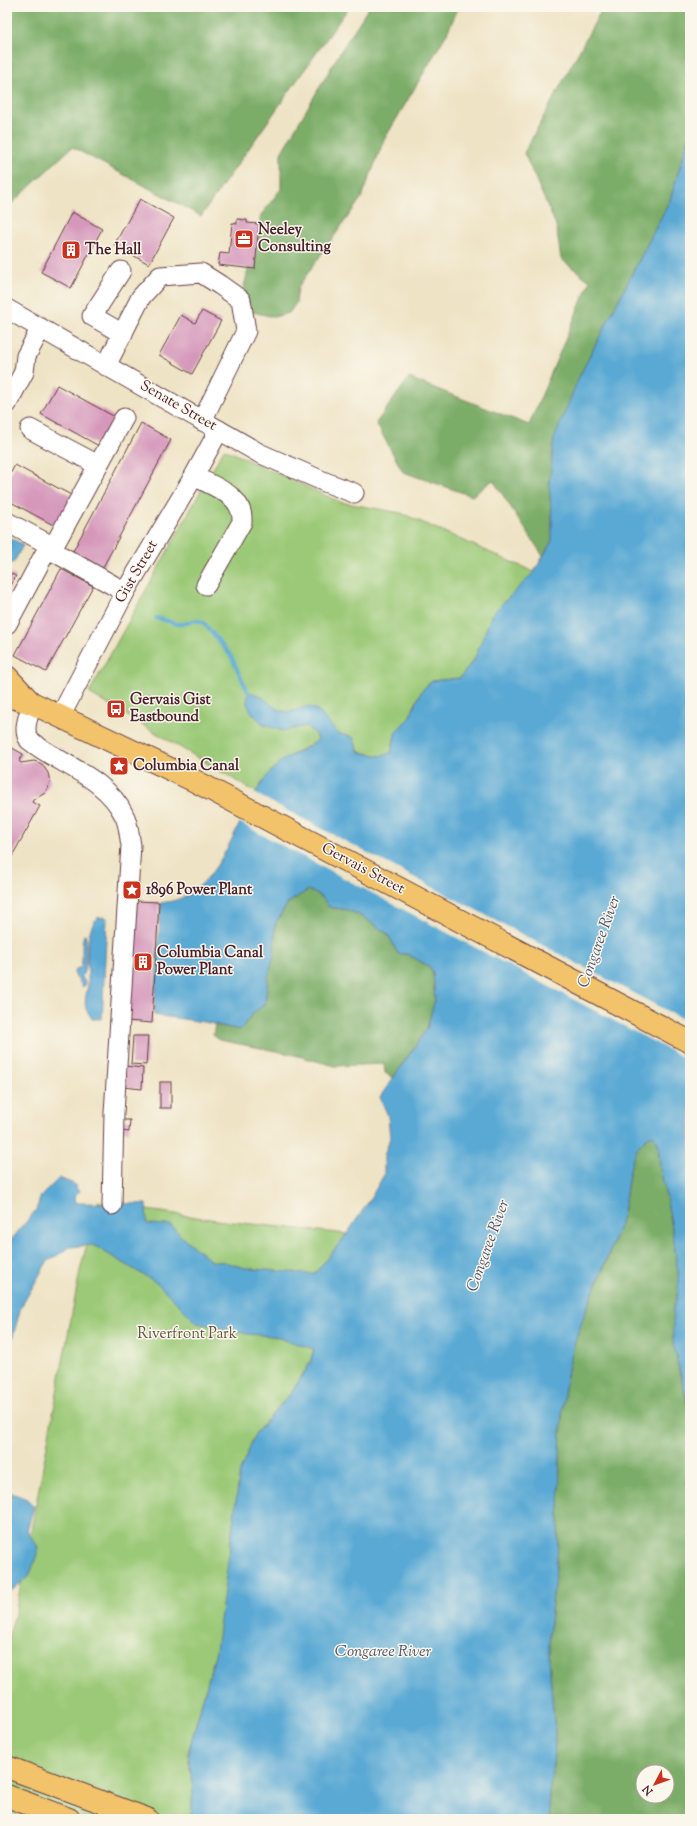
<svg xmlns="http://www.w3.org/2000/svg" width="697" height="1826" font-family="'Sorts Mill Goudy',serif">
<style>
.green{fill:#9bc977;stroke:#727451}
.forest{fill:#7cad68;stroke:#63664a;fill-rule:evenodd}
.water{fill:#5aa9d4;stroke:#526480}
.pier{fill:#eee3c4}
.lines{fill:none;stroke-linecap:round;stroke-linejoin:round}
.stream{stroke:#5aa9d4;stroke-width:4}
.building{fill:#d598bb}
.minor-casing{stroke:#633c42;stroke-width:21}
.major-casing{stroke:#633c42;stroke-width:24}
.highway-casing{stroke:#633c42;stroke-width:24}
.minor{stroke:#fff;stroke-width:19}
.major{stroke:#f2c36a;stroke-width:22}
.highway{stroke:#f2c36a;stroke-width:22}
.labels{text-anchor:middle;dominant-baseline:central;stroke-width:3;stroke-linejoin:round;paint-order:stroke}
.poi-label{font-size:15px;font-weight:bold;fill:#4a1f2b;stroke:#fbf7ec;text-anchor:start}
.street-label{font-size:15px;fill:#4a1f2b;stroke:#fbf7ec}
.park-label{font-size:15px;fill:#625242;stroke:#fbf7ec}
.water-label{font-size:16px;font-style:italic;fill:#50566f;stroke:#fbf7ec}
</style>
<rect width="100%" height="100%" fill="#fbf7ec"/>
<filter id="ink" filterUnits="userSpaceOnUse"><feTurbulence type="fractalNoise" baseFrequency=".025" numOctaves="2"/><feDisplacementMap in="SourceGraphic" scale="8" xChannelSelector="R" yChannelSelector="G"/><feConvolveMatrix kernelMatrix="1 2 1 2 8 2 1 2 1" color-interpolation-filters="sRGB"/></filter>
<filter id="wash" filterUnits="userSpaceOnUse"><feTurbulence type="fractalNoise" baseFrequency=".012" numOctaves="4" result="noise"/><feDisplacementMap in="SourceGraphic" scale="16" xChannelSelector="R" yChannelSelector="G"/><feGaussianBlur stdDeviation="0.9" result="paint"/><feColorMatrix in="noise" values="0 0 0 0 0 0 0 0 0 0 0 0 0 0 0 0 0 1.4 0 .05"/><feComposite in="paint" operator="in"/></filter>
<g filter="url(#wash)">
<rect width="100%" height="100%" fill="#eee3c4"/>
<g class="green">
<polygon points="224,449 340,502 401,513 534,572 492,614 475,658 460,678 432,681 422,690 409,718 396,731 391,753 380,756 316,743 298,751 277,765 257,793 89,693"/>
<polygon points="98,1201 112,1205 224,1221 347,1234 316,1272 321,1321 310,1363 292,1392 255,1434 216,1651 188,1753 193,1788 191,1819 7,1819 7,1643 16,1610 80,1271"/>
</g>
<g class="forest">
<polygon points="13,7 349,7 201,216 72,147 7,208 7,12"/>
<polygon points="369,7 459,7 446,35 384,140 362,197 298,287 296,303 289,313 274,317 248,311 243,291 261,215 281,189 281,153 342,49"/>
<polygon points="603,7 690,7 690,134 670,200 579,377 552,520 552,541 543,556 493,480 472,496 403,472 376,423 409,378 529,425 590,281 561,259 556,225 524,153"/>
<polygon points="308,890 321,896 329,907 348,910 363,917 388,934 398,954 407,954 430,967 433,973 435,999 427,1029 393,1078 385,1073 384,1064 335,1066 291,1054 219,1040 213,1035 215,1025 240,1030 253,1013 265,1004 268,978 274,955 275,924 288,903"/>
<path d="M 653,1135 L 658,1143 L 660,1166 L 672,1227 L 679,1280 L 677,1296 L 673,1310 L 679,1371 L 690,1413 L 690,1819 L 550,1819 C 550,1811 548,1802 549,1794 C 551,1775 555,1757 555,1738 C 554,1707 549,1676 549,1646 C 549,1611 557,1575 558,1540 C 561,1483 557,1426 568,1370 C 578,1317 606,1271 621,1220 C 629,1197 625,1143 653,1135 ZM 643,1772 L 667,1772 L 667,1796 L 643,1796 Z"/>
</g>
<g class="water">
<path d="M 690,134 L 690,1413 L 673,1343 L 673,1309 L 677,1296 L 679,1280 L 672,1227 L 660,1166 L 658,1143 L 653,1135 C 625,1143 629,1197 621,1220 C 605,1271 578,1318 568,1370 C 557,1426 561,1483 558,1540 C 557,1575 549,1611 549,1646 C 549,1677 554,1707 555,1738 C 555,1757 551,1775 549,1794 C 548,1802 550,1811 550,1819 L 191,1819 L 193,1788 L 188,1753 L 216,1651 L 240,1471 L 255,1434 L 292,1392 L 310,1363 L 314,1349 L 272,1336 L 248,1334 L 197,1323 L 157,1283 L 93,1245 L 70,1247 L 47,1262 L 21,1307 L 7,1358 L 7,1245 L 36,1210 L 41,1196 L 59,1178 L 74,1184 L 79,1192 L 75,1196 L 75,1203 L 146,1204 L 147,1224 L 171,1225 L 181,1236 L 211,1261 L 225,1262 L 245,1268 L 311,1274 L 316,1272 L 347,1234 L 369,1201 L 384,1175 L 384,1156 L 390,1138 L 388,1116 L 380,1097 L 427,1029 L 435,999 L 433,973 L 430,967 L 407,954 L 398,954 L 388,934 L 363,917 L 348,910 L 329,907 L 321,896 L 308,890 L 288,903 L 275,924 L 274,955 L 268,978 L 265,1004 L 253,1013 L 240,1030 L 204,1022 L 154,1015 L 161,903 C 167,902 174,901 179,899 C 228,881 240,799 277,765 C 286,756 314,746 318,739 L 314,733 L 306,726 L 283,731 L 264,725 L 253,714 L 247,704 L 248,692 C 276,696 270,723 307,706 L 317,710 L 339,734 L 353,737 L 359,752 L 380,756 L 391,753 L 396,731 L 409,718 L 422,690 L 432,681 L 460,678 L 475,658 L 492,614 L 534,572 L 552,541 L 552,520 L 549,485 L 554,439 L 579,377 L 670,200 Z"/>
<polygon points="7,536 23,545 14,562 12,563 7,560"/>
<path d="M 104,917 L 107,918 L 102,1019 L 92,1019 C 91,1016 88,1013 87,1011 C 83,1002 87,993 88,984 C 89,964 83,934 97,918 Z"/>
<path d="M 84,935 L 85,935 L 86,938 L 86,965 L 82,977 L 86,984 L 83,987 L 74,974 L 76,969 L 81,967 C 84,956 80,945 84,935 Z"/>
<polygon points="7,1491 27,1499 34,1506 27,1531 39,1548 30,1575 11,1591 7,1591"/>
</g>
<polygon class="pier" points="254,793 690,1023 690,1061 238,822"/>
<g class="lines">
<path class="stream" d="M 156,618 C 175,621 175,629 195,620 L 203,622 L 231,656 L 248,692"/>
</g>
<g id="blocks">
<g class="building">
<polygon points="140,199 174,218 149,264 114,245"/>
<polygon points="72,212 102,229 71,288 41,272"/>
<polygon points="237,219 247,220 247,223 259,224 255,269 218,265 220,253 229,254 232,223 237,224"/>
<polygon points="202,311 221,321 192,374 159,355 181,315 195,323"/>
<polygon points="57,385 115,417 99,446 41,414"/>
<polygon points="141,423 171,440 102,569 72,553"/>
<polygon points="15,465 73,496 57,527 7,500 7,480"/>
<polygon points="61,569 93,586 46,672 15,655"/>
<polygon points="7,572 16,576 7,592"/>
<polygon points="7,745 23,754 19,761 21,763 34,761 42,764 48,773 50,782 45,793 33,800 32,802 40,806 7,865"/>
<polygon points="135,901 159,902 152,1023 127,1021"/>
<polygon points="133,1036 148,1036 146,1065 131,1064"/>
<polygon points="125,1066 143,1068 142,1089 123,1087"/>
<rect x="160" y="1082" width="11" height="26"/>
<polygon points="123,1120 130,1120 129,1132 122,1131"/>
</g>
</g>
</g>
<g filter="url(#ink)">
<use href="#blocks" fill-opacity="0" stroke="#633c42" stroke-width="1"/>
<g class="lines">
<g class="minor-casing">
<g id="minor">
<polyline points="121,271 92,316 123,334"/>
<polyline points="7,309 259,453 325,482 354,493"/>
<polyline points="106,366 141,297 160,276 201,273 220,285 241,300 246,331 202,421"/>
<polyline points="7,404 24,372 26,356 41,328"/>
<polyline points="30,429 98,465"/>
<path d="M 194,476 C 214,487 244,495 242,522 L 206,585"/>
<polyline points="7,522 52,546"/>
<polyline points="49,549 125,592"/>
<polyline points="7,624 44,555 56,542 124,418"/>
<path d="M 32,703 C 29,716 22,729 29,740 C 60,765 106,777 124,815 C 129,824 129,836 131,845 L 114,1113 L 112,1205"/>
<polyline points="60,717 125,592 194,476 219,430"/>
</g>
</g>
<g class="major-casing">
<g id="major">
<polyline points="7,677 31,703"/>
<polyline points="7,696 32,703 195,781 690,1042"/>
</g>
</g>
<g class="highway-casing">
<g id="highway">
<polyline points="7,1767 147,1819"/>
<polyline points="7,1796 69,1819"/>
</g>
</g>
<use href="#minor" class="minor"/>
<use href="#major" class="major"/>
<use href="#highway" class="highway"/>
</g>
</g>
<defs>
<g id="office-square" transform="scale(1)"><rect x="-9" y="-9" width="18" height="18" rx="4" fill="#c8321e" stroke="#fbf7ec"/><path d="M-6-3h4V-5.5h4V-3h4V5H-6ZM-1-4.5V-3h2v-1.5ZM-6 0V1H6V0Z" fill="#fff"/></g>
<g id="building-square" transform="scale(1)"><rect x="-9" y="-9" width="18" height="18" rx="4" fill="#c8321e" stroke="#fbf7ec"/><path d="M-4-6H4V6H1V3H-1V6H-4ZM-2.5-4.3h1.7v1.8h-1.7ZM.8-4.3h1.7v1.8H.8ZM-2.5-1h1.7V.8h-1.7ZM.8-1h1.7V.8H.8Z" fill="#fff"/></g>
<g id="bus-square" transform="scale(1)"><rect x="-9" y="-9" width="18" height="18" rx="4" fill="#c8321e" stroke="#fbf7ec"/><path d="M-5-6H5V4H4V6H2V4H-2V6H-4V4H-5ZM-3.5-4V0h7V-4ZM-3.5 1.2v1.5H-2V1.2ZM2 1.2v1.5H3.5V1.2Z" fill="#fff"/></g>
<g id="sight-square" transform="scale(1)"><rect x="-9" y="-9" width="18" height="18" rx="4" fill="#c8321e" stroke="#fbf7ec"/><path d="M0-6L1.8-2.2L6-1.7L2.9 1.2L3.7 5.4L0 3.3L-3.7 5.4L-2.9 1.2L-6-1.7L-1.8-2.2Z" fill="#fff"/></g>
</defs>
<g fill-rule="evenodd">
<use href="#office-square" x="244" y="239"/>
<use href="#building-square" x="71" y="250"/>
<use href="#bus-square" x="116" y="709"/>
<use href="#sight-square" x="119" y="766"/>
<use href="#sight-square" x="132" y="890"/>
<use href="#building-square" x="143" y="962"/>
</g>
<g class="labels">
<g class="poi-label">
<text x="258" y="230">Neeley<tspan x="258" dy="17">Consulting</tspan></text>
<text x="85" y="250">The Hall</text>
<text x="130" y="700">Gervais Gist<tspan x="130" dy="17">Eastbound</tspan></text>
<text x="133" y="766">Columbia Canal</text>
<text x="146" y="890">1896 Power Plant</text>
<text x="157" y="953">Columbia Canal<tspan x="157" dy="17">Power Plant</tspan></text>
</g>
<g class="street-label">
<text transform="translate(178 406) rotate(30)">Senate Street</text>
<text transform="translate(137 572) rotate(-60)">Gist Street</text>
<text transform="translate(363 869) rotate(28)">Gervais Street</text>
</g>
<g class="park-label">
<text x="187" y="1334">Riverfront Park</text>
</g>
<g class="water-label">
<text transform="translate(600 942) rotate(-70)">Congaree River</text>
<text transform="translate(489 1246) rotate(-70)">Congaree River</text>
<text x="383" y="1652">Congaree River</text>
</g>
</g>
<rect width="697" height="1826" fill="none" stroke="#fbf7ec" stroke-width="24"/>
<g transform="translate(655 1784) rotate(229)"><circle r="19" fill="#fbf7ec" stroke="#b4a19f"/>
<path d="M0-3L7 15L0 10L-7 15Z" fill="#c8321e"/>
<text y="-6" font-size="11" font-weight="bold" text-anchor="middle" fill="#4a1f2b">N</text>
</g>
</svg>
